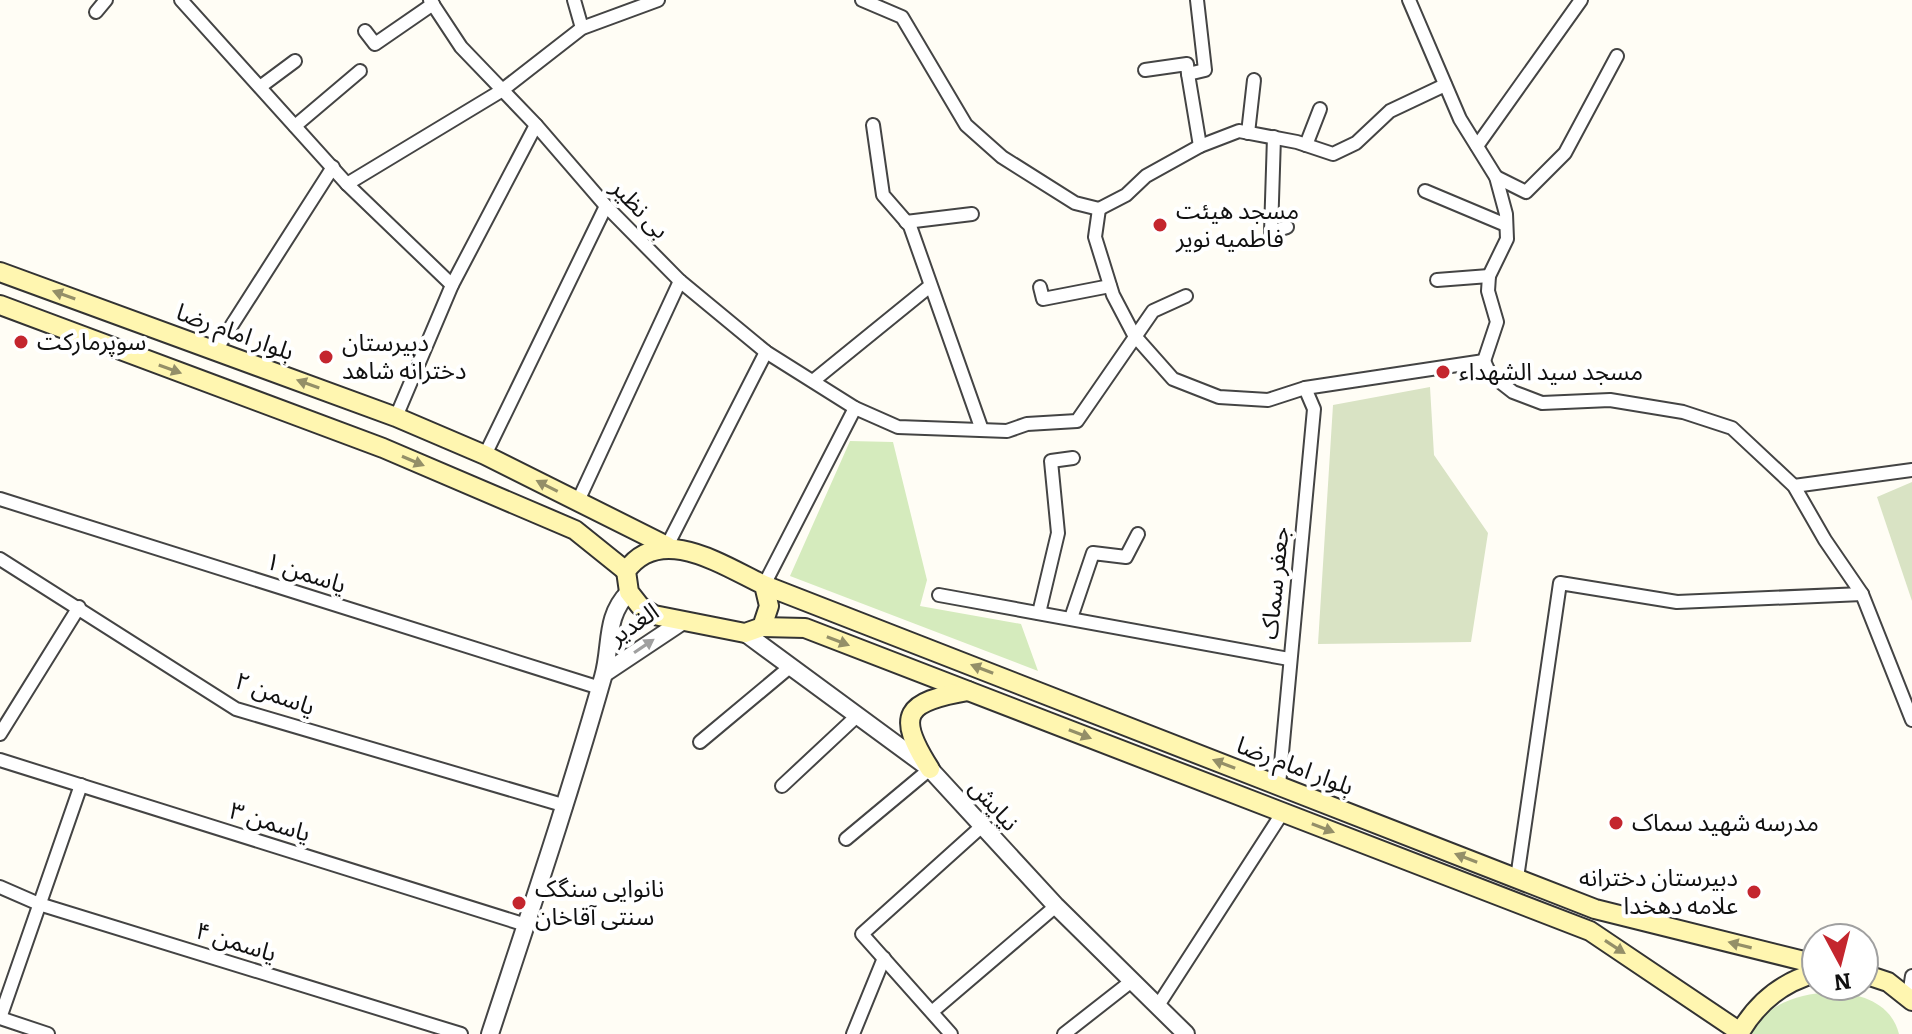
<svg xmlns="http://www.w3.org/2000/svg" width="1912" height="1034" font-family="Bitter,'Noto Sans Arabic',serif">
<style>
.green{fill:#d5ebbd}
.cemetery{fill:#d9e3c4}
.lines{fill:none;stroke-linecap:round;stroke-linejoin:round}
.minor-casing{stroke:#444;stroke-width:16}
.tertiary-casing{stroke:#444;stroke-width:20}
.secondary-casing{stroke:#333;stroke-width:22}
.minor{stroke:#fff;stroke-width:12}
.tertiary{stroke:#fff;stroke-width:16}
.secondary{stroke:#fff6b0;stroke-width:18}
.oneway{fill:#948f68}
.oneway2{fill:#a0a0a0}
.poi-dot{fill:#c4262e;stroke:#fff;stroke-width:3}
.labels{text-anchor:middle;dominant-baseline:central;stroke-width:8;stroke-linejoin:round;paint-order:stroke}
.street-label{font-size:24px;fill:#111;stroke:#fff}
.poi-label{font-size:24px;fill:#111;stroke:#fff;text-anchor:start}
</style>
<rect width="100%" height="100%" fill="#fffdf5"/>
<g class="green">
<polygon points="850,441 893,442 927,580 920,606 1021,624 1038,671 790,576"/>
<path d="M 1830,992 C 1859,993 1891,1002 1899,1034 L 1750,1034 C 1766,1004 1798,994 1830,992 Z"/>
</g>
<g class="cemetery">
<polygon points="1430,387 1434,455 1488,533 1471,642 1318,644 1333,405"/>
<polygon points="1912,482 1912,601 1877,497"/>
</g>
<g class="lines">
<g class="minor-casing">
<g id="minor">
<polyline points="181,0 347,184 452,285"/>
<polyline points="430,0 461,47 536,125 606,206 680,281 766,352 855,408 898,427 1007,431 1027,424 1077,421 1153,311 1186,296"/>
<polyline points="574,0 582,28"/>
<polyline points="862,0 902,17 966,125 1002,157 1075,203 1099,209"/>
<polyline points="1197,0 1205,70 1188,74 1200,146"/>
<polyline points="1409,0 1460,119 1496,177 1506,214 1507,239 1489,276 1488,291 1497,322 1484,361"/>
<polyline points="96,12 106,0"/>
<polyline points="365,31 375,44 433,4"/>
<polyline points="1145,70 1187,64 1188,74"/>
<polyline points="260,87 295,61"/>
<polyline points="873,125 883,195 910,226 982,430"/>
<polyline points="295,126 360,71"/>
<polyline points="1248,133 1254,80"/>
<polyline points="1274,137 1271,232 1287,227"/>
<polyline points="1306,145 1320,109"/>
<polyline points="1477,146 1581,0"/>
<polyline points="1496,177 1526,192 1565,153 1617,56"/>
<polyline points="347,184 501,91 582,28 658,0"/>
<polyline points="1425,191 1506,225"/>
<polyline points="1099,209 1095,237 1113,295 1134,335 1173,379 1219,397 1268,400 1305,388 1484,361 1490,374 1513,392 1542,403 1610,400 1683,412 1732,428 1794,486 1825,540 1862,594 1912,720"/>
<polyline points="1099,209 1126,195 1146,176 1200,146 1239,131 1297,142 1333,154 1356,143 1390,111 1445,85"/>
<polyline points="906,222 972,214"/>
<polyline points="1437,280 1489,276"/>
<polyline points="1040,287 1043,299 1110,286"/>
<polyline points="216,350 333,167"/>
<polyline points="813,381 930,286"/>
<polyline points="396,417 452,285 536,125"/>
<polyline points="485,455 606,206"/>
<polyline points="1794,486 1912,470"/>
<polyline points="0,499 600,688"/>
<polyline points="578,501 680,281"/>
<polyline points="667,546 766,352"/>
<polyline points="0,559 236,709 566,806"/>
<polyline points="764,585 855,408"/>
<polyline points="939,595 1289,659"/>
<polyline points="1039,613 1058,533 1051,461 1073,458"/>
<polyline points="1071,618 1093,553 1126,557 1138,534"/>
<polyline points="0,734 79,607"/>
<polyline points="700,742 791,666"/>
<polyline points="0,760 526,925"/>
<polyline points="1279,785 1314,409 1305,388"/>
<polyline points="782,786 858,715"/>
<polyline points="846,839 930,769"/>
<polyline points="1517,878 1560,583 1677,602 1862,594"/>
<polyline points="0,887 39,904 461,1034"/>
<polyline points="1909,995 1912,976"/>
<polyline points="1159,1004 1283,812"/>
<polyline points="933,1011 1056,906"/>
<polyline points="0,1018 81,785"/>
<polyline points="0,1018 48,1034"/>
<polyline points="853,1034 884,958"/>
<polyline points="951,1034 862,934 981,827"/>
<polyline points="1064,1034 1133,980"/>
</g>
</g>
<g class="tertiary-casing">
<g id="tertiary">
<polyline points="745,633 930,769 1056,906 1186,1034"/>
<polyline points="605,673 683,621"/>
<path d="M 490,1034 C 529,915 569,797 603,677 C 612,646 604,617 629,592"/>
</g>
</g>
<g class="secondary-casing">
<g id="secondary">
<polyline points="0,272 396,417 485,455 667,546"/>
<polyline points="0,305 383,448 575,530 626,571"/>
<path d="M 764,585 L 769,606 L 762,627 L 745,633 L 654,615 L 640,606 L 629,592 L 626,571 C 660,523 722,565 764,585 L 1595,909 L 1816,964"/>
<polyline points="762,627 805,628 1590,931 1740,1032"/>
<path d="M 930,769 C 895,714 905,702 968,691"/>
<polyline points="1864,974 1888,982 1912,1001"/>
<path d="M 1739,1034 C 1756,1004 1782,982 1816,973"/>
</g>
</g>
<use href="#minor" class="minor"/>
<use href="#tertiary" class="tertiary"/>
<use href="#secondary" class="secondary"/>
</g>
<defs><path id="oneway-solid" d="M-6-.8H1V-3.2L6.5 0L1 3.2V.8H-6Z" transform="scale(2)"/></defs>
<g class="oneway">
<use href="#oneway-solid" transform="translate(64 295) rotate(-160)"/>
<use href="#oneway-solid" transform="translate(170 369) rotate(20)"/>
<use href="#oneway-solid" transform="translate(308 384) rotate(-160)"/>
<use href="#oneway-solid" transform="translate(413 461) rotate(23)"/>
<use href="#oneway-solid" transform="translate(547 486) rotate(-153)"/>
<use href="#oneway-solid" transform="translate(838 641) rotate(21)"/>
<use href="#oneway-solid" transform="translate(982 669) rotate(-159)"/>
<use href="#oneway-solid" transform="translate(1080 734) rotate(21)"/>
<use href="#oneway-solid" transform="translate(1224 764) rotate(-159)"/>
<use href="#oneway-solid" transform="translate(1323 828) rotate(21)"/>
<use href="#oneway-solid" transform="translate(1466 858) rotate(-159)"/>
<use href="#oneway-solid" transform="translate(1740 945) rotate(-166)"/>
<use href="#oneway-solid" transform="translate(1615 947) rotate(33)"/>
</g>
<use class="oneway2" href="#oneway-solid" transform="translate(644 646) rotate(-34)"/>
<g class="poi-dot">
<circle cx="1160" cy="225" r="8"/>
<circle cx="21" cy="342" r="8"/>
<circle cx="326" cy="357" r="8"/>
<circle cx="1443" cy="372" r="8"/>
<circle cx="1616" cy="823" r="8"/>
<circle cx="1754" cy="892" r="8"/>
<circle cx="519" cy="903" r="8"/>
</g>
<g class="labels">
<g class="street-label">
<text transform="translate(640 209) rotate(46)">بی نظیر</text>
<text transform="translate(235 332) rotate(20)">بلوار امام رضا</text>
<text transform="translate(306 573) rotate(18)">یاسمن ۱</text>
<text transform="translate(1275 583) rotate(-84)">جعفر سماک</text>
<text transform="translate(634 624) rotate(-34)">الغدیر</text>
<text transform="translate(275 694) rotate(20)">یاسمن ۲</text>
<text transform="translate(1295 766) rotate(21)">بلوار امام رضا</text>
<text transform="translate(994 805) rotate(48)">نیایش</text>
<text transform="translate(270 822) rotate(17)">یاسمن ۳</text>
<text transform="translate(236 942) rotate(17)">یاسمن ۴</text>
</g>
<g class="poi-label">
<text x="1176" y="211">مسجد هیئت<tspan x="1176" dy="28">فاطمیه نویر</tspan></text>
<text x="37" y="342">سوپرمارکت</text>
<text x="342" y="343">دبیرستان<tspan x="342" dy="28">دخترانه شاهد</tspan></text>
<text x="1459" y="372">مسجد سید الشهداء</text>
<text x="1632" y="823">مدرسه شهید سماک</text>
<text x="1738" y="878" text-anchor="end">دبیرستان دخترانه<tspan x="1738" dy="28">علامه دهخدا</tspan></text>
<text x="535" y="889">نانوایی سنگک<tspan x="535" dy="28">سنتی آقاخان</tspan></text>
</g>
</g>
<g transform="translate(1840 962) rotate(173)"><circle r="38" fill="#ffffff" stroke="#a0a0a0" stroke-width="2"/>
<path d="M0-6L14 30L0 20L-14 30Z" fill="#c4262e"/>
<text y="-12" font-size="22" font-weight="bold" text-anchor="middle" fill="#111111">N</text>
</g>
</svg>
